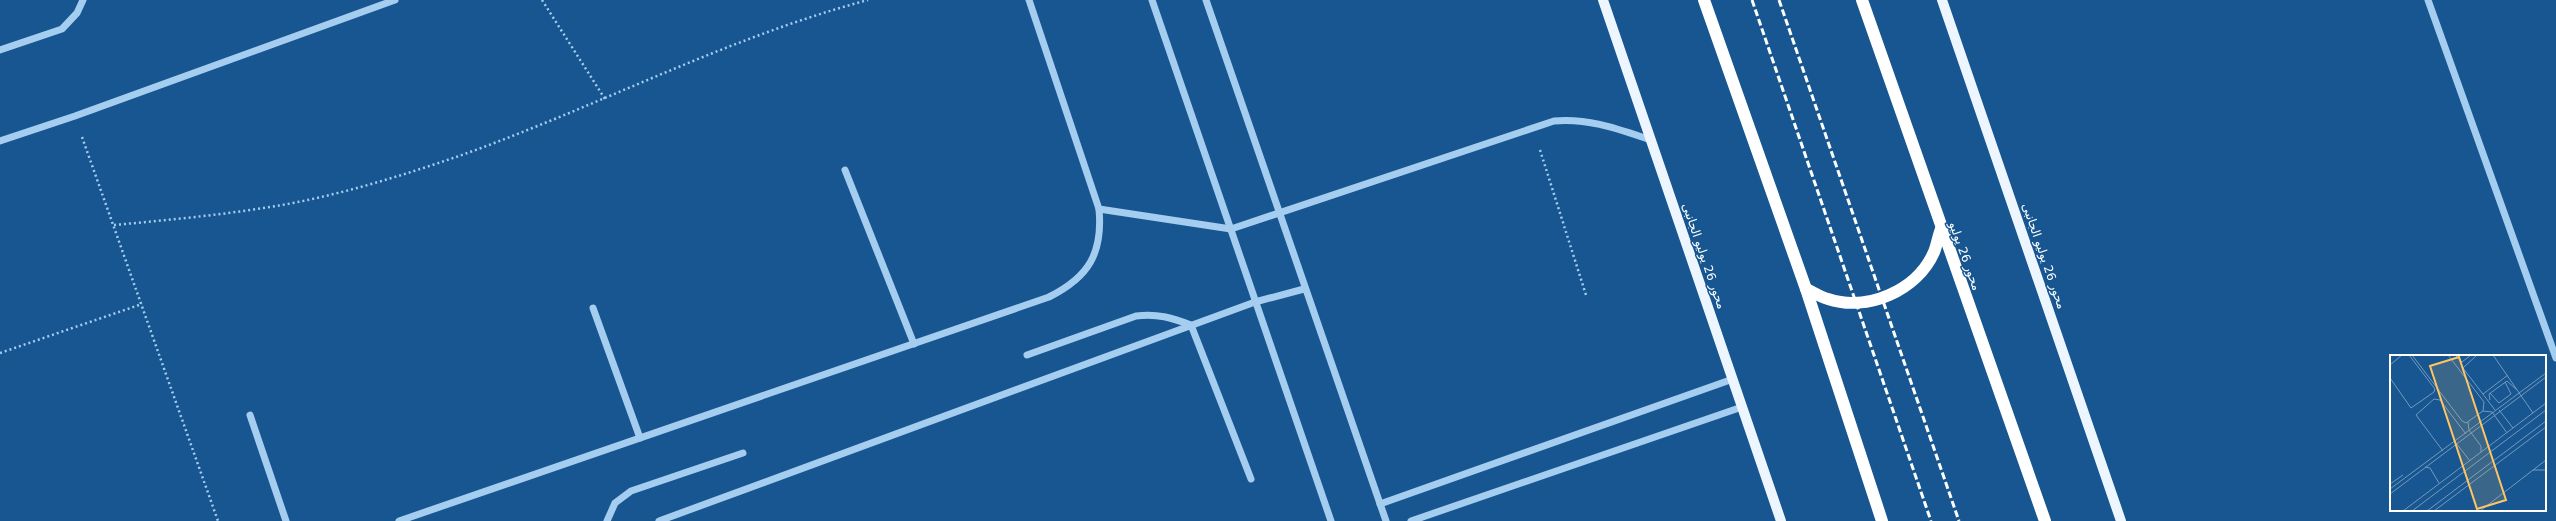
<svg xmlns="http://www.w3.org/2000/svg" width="2556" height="521" font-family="'DejaVu Sans','Noto Sans Arabic',sans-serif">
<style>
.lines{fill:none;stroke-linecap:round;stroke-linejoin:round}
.path{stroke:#a4cdf0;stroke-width:2.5;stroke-dasharray:2 3;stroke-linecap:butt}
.minor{stroke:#a4cdf0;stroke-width:7}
.major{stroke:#edf6ff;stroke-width:10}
.highway{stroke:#fff;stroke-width:12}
.rail{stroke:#fff;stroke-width:3;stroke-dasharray:7 3;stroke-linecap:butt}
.labels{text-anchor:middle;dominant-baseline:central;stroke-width:3;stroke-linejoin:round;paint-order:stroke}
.street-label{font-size:12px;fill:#fff;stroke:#175690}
.inset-road{fill:none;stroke:#749abc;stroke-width:1}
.view{fill:#ffc563;fill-opacity:0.15;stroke:#ffc563;stroke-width:2}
.inset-edge{fill:none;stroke:#fff;stroke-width:2}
</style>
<rect width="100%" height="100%" fill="#175690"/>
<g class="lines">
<g class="path">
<polyline points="542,0 605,99"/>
<polyline points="82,137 218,521"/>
<polyline points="1540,150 1586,295"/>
<path d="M 114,225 C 168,220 222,215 276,206 C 337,196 401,176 459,156 C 597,107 726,38 868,0"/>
<polyline points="0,353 142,304"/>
</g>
<g class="minor">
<polyline points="1152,0 1331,521"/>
<polyline points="1206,0 1386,521"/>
<polyline points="2428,0 2556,358"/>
<polyline points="0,50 62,29 77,13 83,0"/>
<polyline points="0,141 75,116 395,0"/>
<polyline points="845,170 914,344"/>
<path d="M 1099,209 L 1231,229 L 1554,121 C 1589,118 1618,129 1651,140"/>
<polyline points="593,308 640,438"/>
<path d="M 1027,355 L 1136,316 C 1157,313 1172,318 1191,325 L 1251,479"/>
<polyline points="250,415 286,521"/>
<polyline points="1380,504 1733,379"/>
<path d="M 399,521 L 1049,297 C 1089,277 1103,253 1099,209 L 1029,0"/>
<polyline points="607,521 615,503 631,491 743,453"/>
<polyline points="659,521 1255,302 1304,289"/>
<polyline points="1411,521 1742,407"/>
</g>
<g class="major">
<polyline points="1603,0 1781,521"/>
<polyline points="1942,0 2121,521"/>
</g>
<g class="highway">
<polyline points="1704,0 1806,289 1882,521"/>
<polyline points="1862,0 2045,521"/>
<path d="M 1806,289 C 1813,292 1820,297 1828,299 C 1867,312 1917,291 1934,252 C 1937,245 1938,236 1941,229"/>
</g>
<g class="rail">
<polyline points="1752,0 1931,521"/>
<polyline points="1779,0 1959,521"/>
</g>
</g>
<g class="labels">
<g class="street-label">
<text transform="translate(1704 256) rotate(71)">محور 26 يوليو الجانبى</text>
<text transform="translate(1965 256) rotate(70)">محور 26 يوليو</text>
<text transform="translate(2044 256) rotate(71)">محور 26 يوليو الجانبى</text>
</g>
</g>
<g transform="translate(2390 355)">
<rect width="156" height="156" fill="#175690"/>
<path class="inset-road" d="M 22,0 L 72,66 L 76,68 L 93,56 L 94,47 L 58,0M 65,0 L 72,7 L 81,0M 87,0 L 73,13 L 105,55M 103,0 L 143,58M 0,10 L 12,0M 0,23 L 21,53 L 44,37 L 45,34 L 19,0M 100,38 L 109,48 L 121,39 L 115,27M 93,39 L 118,20M 100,45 L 99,39 L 117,26 L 127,35M 109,55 L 123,73M 93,56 L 102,57 L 117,78M 78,67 L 79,75 L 91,91 L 91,97M 66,88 L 80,106M 53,96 L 26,60 L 44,44 L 50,45 L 76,79M 35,112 L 40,113 L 49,128M 143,115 L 156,115M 0,129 L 13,120M 0,134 L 156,18M 0,139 L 156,22M 13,156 L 156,48M 22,156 L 156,55M 37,156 L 156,66M 44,156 L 156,72M 90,156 L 156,105"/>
<path class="view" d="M 69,2 L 116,145 L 87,154 L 40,11 Z"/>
<rect width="156" height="156" class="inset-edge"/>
</g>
</svg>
